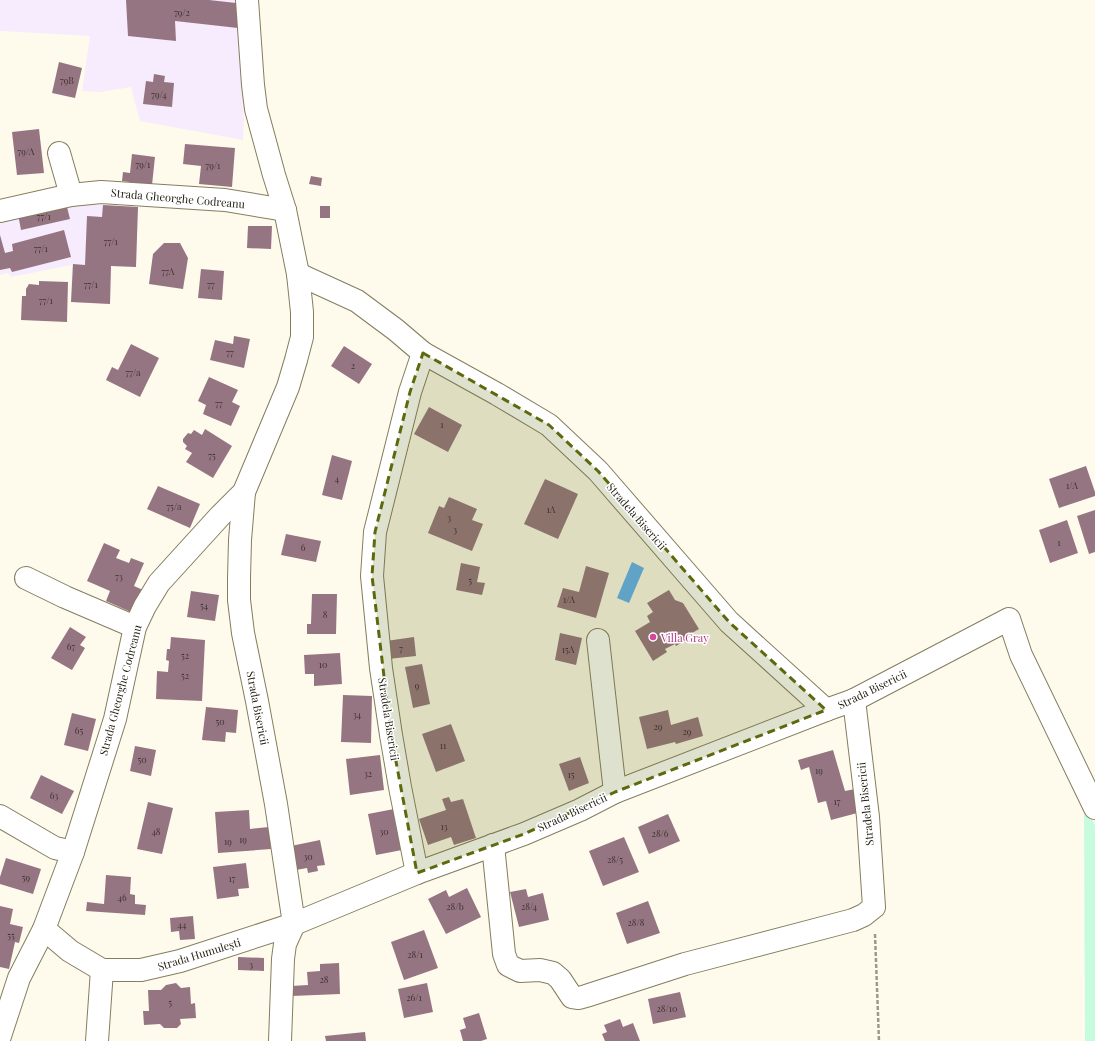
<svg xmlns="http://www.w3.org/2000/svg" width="1095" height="1041" font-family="'Playfair Display',serif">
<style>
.industrial{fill:#f6ecfd}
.green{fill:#c7fbde}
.water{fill:#62b2f5}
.building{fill:#967583}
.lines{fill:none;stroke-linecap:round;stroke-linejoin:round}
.minor-casing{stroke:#857d5e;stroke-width:24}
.path{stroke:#9c998b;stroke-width:2.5;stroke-dasharray:4 2;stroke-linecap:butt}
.minor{stroke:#fff;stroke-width:22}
.marked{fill:#5e680d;fill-opacity:0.2;stroke:#5e680d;stroke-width:3;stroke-dasharray:8 5;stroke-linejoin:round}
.hotel-dot{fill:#d1479c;stroke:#fff;stroke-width:1.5}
.labels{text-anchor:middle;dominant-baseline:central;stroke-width:3;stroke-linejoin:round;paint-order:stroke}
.number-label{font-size:9px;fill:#3e332e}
.street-label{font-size:11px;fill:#211d11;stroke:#fff}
.hotel-label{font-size:11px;fill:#b23c85;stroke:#fff;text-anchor:start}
</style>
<rect width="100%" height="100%" fill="#fefbed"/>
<g class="industrial">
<polygon points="0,0 236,0 244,120 243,140 140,121 131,87 100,92 82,91 90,36 0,31"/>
<polygon points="81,204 138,207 136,267 111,266 110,304 71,302 72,265 11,277 8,273 0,275 0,219 18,214"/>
</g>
<polygon class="green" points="1084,802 1095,825 1095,1041 1085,1041"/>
<polygon class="water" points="632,562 644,568 629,603 617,598"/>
<g class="building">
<polygon points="126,0 209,0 236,3 238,28 175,21 176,41 128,36"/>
<polygon points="59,62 82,68 75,98 52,93"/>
<polygon points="154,74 165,76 164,82 174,83 172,107 143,104 146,81 153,82"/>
<polygon points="39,129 44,173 17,175 12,132"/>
<polygon points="185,144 235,148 232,187 199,184 201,166 183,164"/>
<polygon points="132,154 155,157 152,185 122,181 123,172 130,173"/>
<polygon points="311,176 322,178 321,186 309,184"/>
<polygon points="66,203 70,219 21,230 18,214"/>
<polygon points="103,205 138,207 136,267 111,266 110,304 71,302 73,264 85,265 87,216 102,217"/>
<rect x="320" y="206" width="10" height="12"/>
<polygon points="248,226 272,226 271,249 247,248"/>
<polygon points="64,230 71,257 12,272 10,268 0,270 0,235 5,253 13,251 12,244"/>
<polygon points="164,243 180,243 188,258 183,289 149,284 153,254"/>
<polygon points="201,269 224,271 222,300 198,298"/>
<polygon points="39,281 68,282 67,322 21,320 22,296 26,296 26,289 29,284 39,285"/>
<polygon points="234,336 250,339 244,368 210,360 215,340 233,344"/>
<polygon points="131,344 159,358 140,397 106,380 112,367 118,370"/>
<polygon points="344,346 372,364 359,384 331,366"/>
<polygon points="209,377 238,390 232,402 240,406 231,426 203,414 206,405 198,401"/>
<polygon points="429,407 462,425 448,452 414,434"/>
<polygon points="205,429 232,446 213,478 186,462 192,453 185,449 187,446 183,442 183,439 188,433 191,434 194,430 202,435"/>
<polygon points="332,455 352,461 342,500 322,495"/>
<polygon points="1086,466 1095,492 1095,496 1059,508 1049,479"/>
<polygon points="545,479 578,494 558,539 524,524"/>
<polygon points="158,486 200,504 190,528 147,509"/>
<polygon points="449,497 477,509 472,520 483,524 472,551 428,533 439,506 444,508"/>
<polygon points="1095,510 1095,552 1089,554 1077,516"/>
<polygon points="1067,520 1078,553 1050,563 1039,530"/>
<polygon points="286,534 321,541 316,562 281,555"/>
<polygon points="104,543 120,550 116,558 129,563 131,558 144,563 134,586 143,590 133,613 106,601 110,591 87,581"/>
<polygon points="461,563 480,567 477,582 485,583 482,595 456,590"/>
<polygon points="586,566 609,573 596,618 557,607 563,588 579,592"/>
<polygon points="669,590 675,600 683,603 699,629 687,636 689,638 676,646 675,644 665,649 667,652 653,661 635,631 650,622 647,616 653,612 647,603"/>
<polygon points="191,591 219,595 215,621 187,617"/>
<polygon points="312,594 337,594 336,634 307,634 307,624 311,624"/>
<polygon points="70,627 86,637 80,645 85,648 72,670 51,658"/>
<polygon points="560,633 582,638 576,665 555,660"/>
<polygon points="171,637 205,640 202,701 156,699 157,671 168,672 169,661 166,660 167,649 170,649"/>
<polygon points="414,637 416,656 388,659 386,641"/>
<polygon points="340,653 342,684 314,686 314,674 305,674 304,655"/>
<polygon points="422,664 430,704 413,708 405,667"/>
<polygon points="343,695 372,696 371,743 341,742"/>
<polygon points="206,707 238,710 236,733 226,732 225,742 202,740"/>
<polygon points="668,710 671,725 698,717 703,736 676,744 675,742 647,749 639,717"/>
<polygon points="72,713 96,719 88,751 64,745"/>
<polygon points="451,724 465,761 436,772 422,734"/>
<polygon points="135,746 156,750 151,776 130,771"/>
<polygon points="833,750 845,791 855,789 861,812 831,820 826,801 818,803 809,767 801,770 798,760"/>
<polygon points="380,755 384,790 350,795 346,759"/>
<polygon points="580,757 589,783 569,791 559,764"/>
<polygon points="41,775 74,791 62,814 30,798"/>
<polygon points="449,797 451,802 463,799 476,838 454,845 451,837 428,845 419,819 446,810 442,799"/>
<polygon points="148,802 173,808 162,854 137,849"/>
<polygon points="394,809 402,850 376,855 368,814"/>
<polygon points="249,810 250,829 269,827 271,849 218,853 215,812"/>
<polygon points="668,814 680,841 649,854 638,827"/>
<polygon points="624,837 639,872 603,886 589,851"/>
<polygon points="320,840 325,865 317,866 318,871 308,873 307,868 296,870 291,846"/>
<polygon points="6,858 41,869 33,894 0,884 0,877"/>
<polygon points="246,863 249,888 238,889 239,896 217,899 213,867"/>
<polygon points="106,875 131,877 130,894 135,895 135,904 146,905 145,915 86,911 87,902 104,904"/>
<polygon points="467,888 481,917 446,934 428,899 446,890 449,897"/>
<polygon points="526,889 528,897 543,893 549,920 519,927 510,892"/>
<polygon points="648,901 660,933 627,944 616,913"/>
<polygon points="0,906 13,909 10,924 23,927 19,943 15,942 9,969 0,967"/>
<polygon points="193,916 195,939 180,940 179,931 171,932 170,918"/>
<polygon points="424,930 438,968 404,980 391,942"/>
<polygon points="238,957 264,958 264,971 238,970"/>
<polygon points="339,963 340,994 292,996 291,986 308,985 307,972 320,971 320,964"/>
<polygon points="176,983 181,988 190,987 191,1004 195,1003 196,1018 180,1019 181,1024 177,1028 164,1028 160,1024 144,1025 143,1011 149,1011 148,990 161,990 166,985"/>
<polygon points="427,983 433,1012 404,1018 398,989"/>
<polygon points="680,992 686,1017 653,1024 648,999"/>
<polygon points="479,1013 487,1039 481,1041 463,1041 460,1030 466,1028 463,1018"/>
<polygon points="620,1019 623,1027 633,1023 640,1041 605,1041 602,1034 607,1032 604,1025"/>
<polygon points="365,1032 366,1041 326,1041 325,1036"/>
</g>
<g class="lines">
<g class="minor-casing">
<g id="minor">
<polyline points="59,153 71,195"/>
<polyline points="0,211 71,195 101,192 225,200 285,210"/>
<polyline points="298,274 357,301 396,330 423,353 497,394 549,425 598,471 729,622 826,710"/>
<polyline points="244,492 240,540 239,578 239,600 243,633 257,701 276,804 294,924 285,944 283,959 280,1041"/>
<polyline points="26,578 65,597 135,627"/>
<polyline points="598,640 615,792"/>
<polyline points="0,816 55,848 73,852"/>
<polyline points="493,845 504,954 508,965 520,971 540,970 553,973 560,979 572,997 579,998 586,996 685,964 853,920 864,915 874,907 868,817 854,700"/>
<polyline points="417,873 400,787 391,735 381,668 372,576 375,532 410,392 423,353"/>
<polyline points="44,929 70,951 102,970 141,970 180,961 294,924 417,873 524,834 580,810 615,792 826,710 854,700 1009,619 1021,655 1095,808"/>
<polyline points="0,1036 19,978 44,929 73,852 115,719 135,627 145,606 159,583 220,516 244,492 288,387 296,360 302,337 302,312 298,274 285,210 274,175 256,109 253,85 247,0"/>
<polyline points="97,1041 102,970"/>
</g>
</g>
<polyline class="path" points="875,934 879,1041"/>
<use href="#minor" class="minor"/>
</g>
<path class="marked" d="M 423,353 L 549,425 L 598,471 L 729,622 L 826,710 L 615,792 L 524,834 L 417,873 L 391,735 L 372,576 L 375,532 L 410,392 Z"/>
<circle class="hotel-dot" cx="653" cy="637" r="4"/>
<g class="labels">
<g class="number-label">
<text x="182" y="12">79/2</text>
<text x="67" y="80">79B</text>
<text x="159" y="94">79/4</text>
<text x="26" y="151">79/A</text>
<text x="143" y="164">79/1</text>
<text x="213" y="165">79/1</text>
<text x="44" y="216">77/1</text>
<text x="111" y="241">77/1</text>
<text x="41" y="248">77/1</text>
<text x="168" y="271">77A</text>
<text x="91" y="284">77/1</text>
<text x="211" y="284">77</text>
<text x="46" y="300">77/1</text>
<text x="230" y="352">77</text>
<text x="353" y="365">2</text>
<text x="133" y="372">77/a</text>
<text x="219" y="403">77</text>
<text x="442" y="424">1</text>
<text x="212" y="455">75</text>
<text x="337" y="478">4</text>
<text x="1072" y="485">1/A</text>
<text x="174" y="506">75/a</text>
<text x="551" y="509">1A</text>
<text x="449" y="517">3</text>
<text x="455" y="529">3</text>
<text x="1059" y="542">1</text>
<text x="303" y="547">6</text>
<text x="119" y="576">73</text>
<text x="470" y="580">5</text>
<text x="569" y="599">1/A</text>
<text x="204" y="605">54</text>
<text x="325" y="614">8</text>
<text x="71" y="646">67</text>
<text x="401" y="648">7</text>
<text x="568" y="649">15A</text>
<text x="185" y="655">52</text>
<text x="323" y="664">10</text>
<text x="185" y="675">52</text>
<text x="417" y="685">9</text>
<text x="357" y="714">34</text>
<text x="220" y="721">50</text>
<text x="658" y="726">29</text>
<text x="79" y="730">65</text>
<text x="687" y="731">29</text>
<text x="443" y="745">11</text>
<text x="142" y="759">50</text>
<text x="819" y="770">19</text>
<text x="368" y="773">32</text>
<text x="571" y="774">15</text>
<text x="54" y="795">63</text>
<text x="837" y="801">17</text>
<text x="444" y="826">13</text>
<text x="156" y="831">48</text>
<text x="384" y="831">30</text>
<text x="660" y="833">28/6</text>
<text x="243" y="839">19</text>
<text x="228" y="841">19</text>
<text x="308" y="856">30</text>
<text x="615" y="859">28/5</text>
<text x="26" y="877">59</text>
<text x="232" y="878">17</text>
<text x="122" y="897">46</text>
<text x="455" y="906">28/b</text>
<text x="529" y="906">28/4</text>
<text x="636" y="922">28/8</text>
<text x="182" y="924">44</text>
<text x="11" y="935">55</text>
<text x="415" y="954">28/1</text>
<text x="251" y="964">3</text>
<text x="324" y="979">28</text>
<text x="414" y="997">26/1</text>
<text x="170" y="1002">5</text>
<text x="667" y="1008">28/10</text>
</g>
<g class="street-label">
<text transform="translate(178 198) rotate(5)">Strada Gheorghe Codreanu</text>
<text transform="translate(637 516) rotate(49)">Stradela Bisericii</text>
<text transform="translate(872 689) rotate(-26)">Strada Bisericii</text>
<text transform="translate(120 690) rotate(-75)">Strada Gheorghe Codreanu</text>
<text transform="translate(258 708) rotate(79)">Strada Bisericii</text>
<text transform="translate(389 719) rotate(81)">Stradela Bisericii</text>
<text transform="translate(865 804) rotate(-96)">Stradela Bisericii</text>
<text transform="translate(572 812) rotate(-25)">Strada Bisericii</text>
<text transform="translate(199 954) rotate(-17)">Strada Humulești</text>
</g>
<g class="hotel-label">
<text x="661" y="637">Villa Gray</text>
</g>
</g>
</svg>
